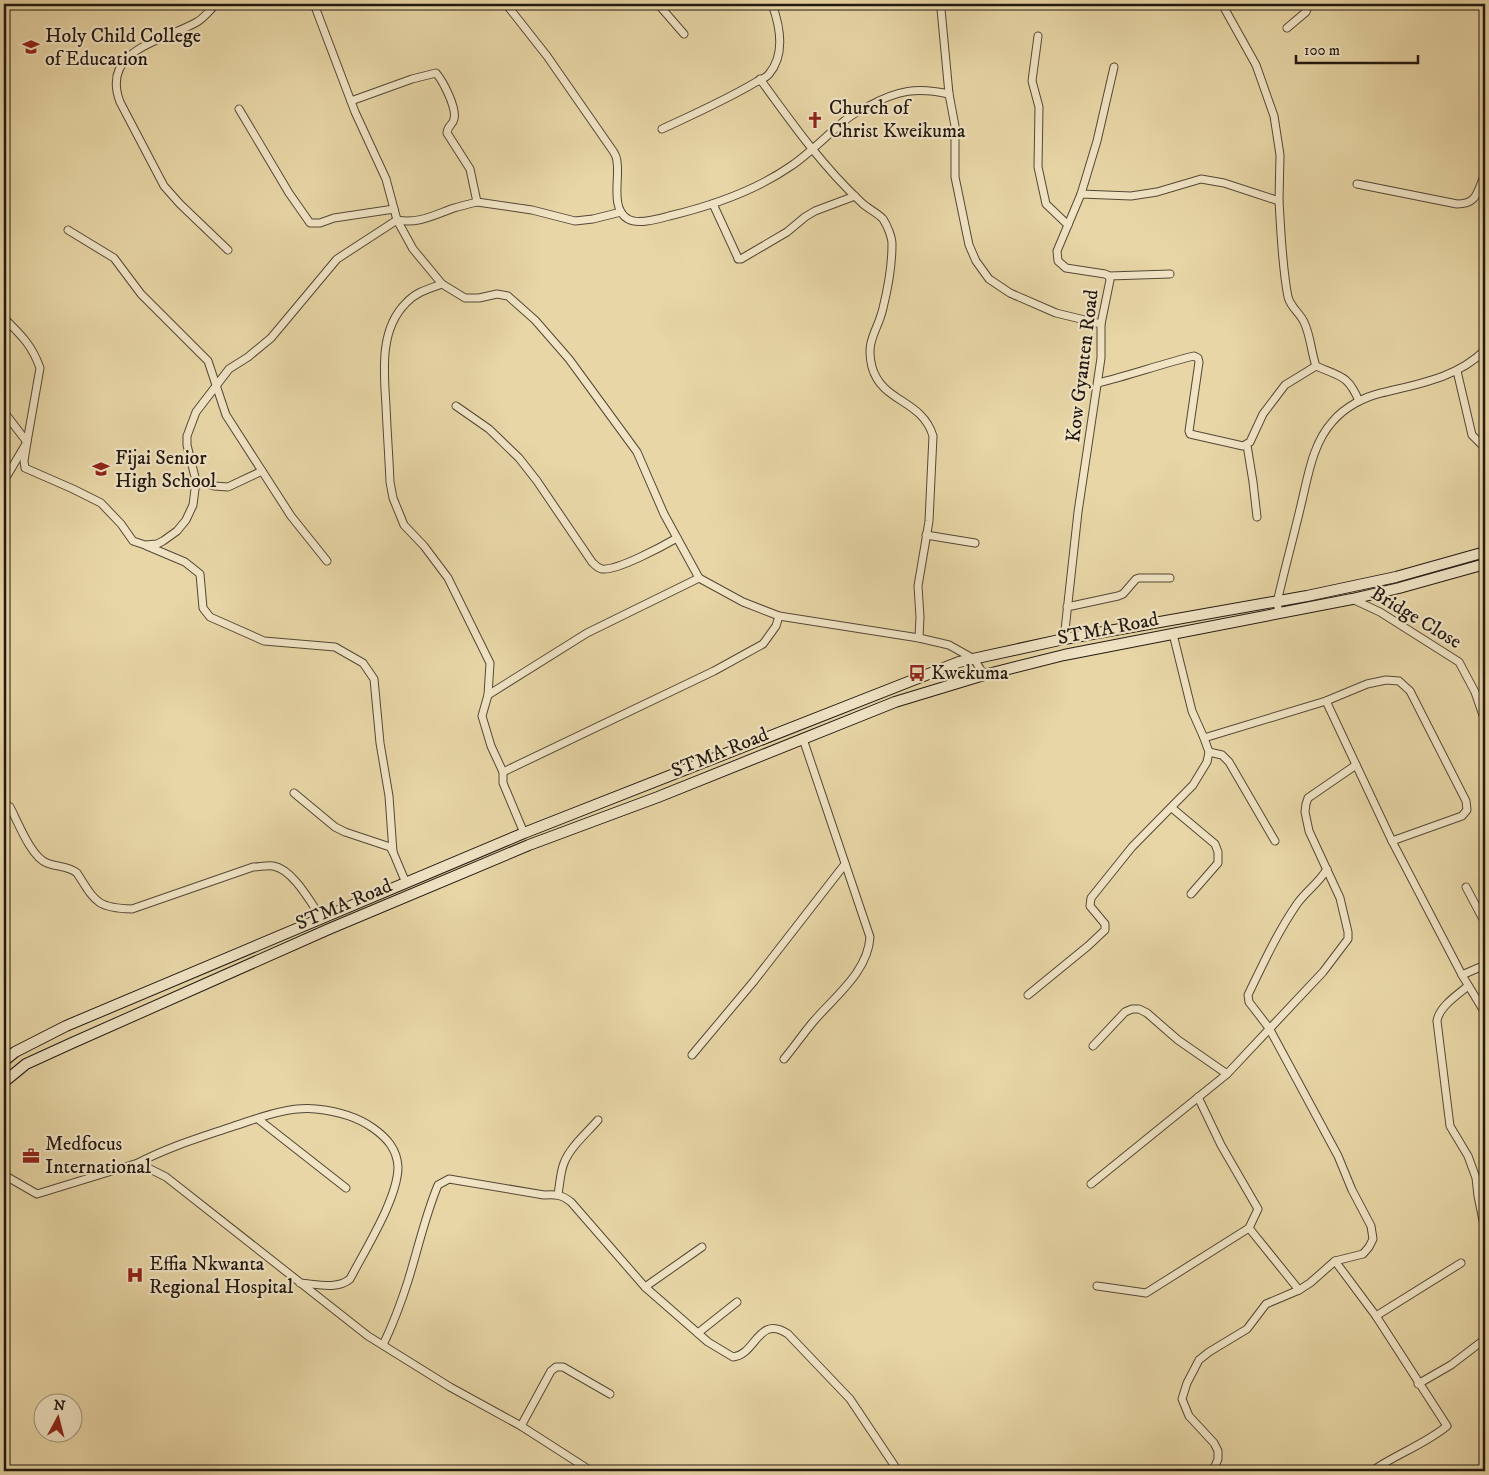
<svg xmlns="http://www.w3.org/2000/svg" width="1489" height="1475" font-family="'IM FELL DW Pica',serif">
<style>
.lines{fill:none;stroke-linecap:round;stroke-linejoin:round}
.minor-casing{stroke:#534836;stroke-width:9}
.secondary-casing{stroke:#211811;stroke-width:12}
.minor{stroke:#f0e4c5;stroke-width:7}
.secondary{stroke:#f0e4c5;stroke-width:10}
.labels{text-anchor:middle;dominant-baseline:central;stroke-width:4.5;stroke-linejoin:round;paint-order:stroke}
.poi-label{font-size:20px;fill:#211811;stroke:#f0e4c5;text-anchor:start}
.street-label{font-size:20px;fill:#211811;stroke:#f0e4c5}
</style>
<rect width="100%" height="100%" fill="#e8d6a6"/>
<filter id="stains"><feTurbulence type="fractalNoise" baseFrequency=".004" numOctaves="4"/><feColorMatrix values="0 0 0 0 .2 0 0 0 0 .09 0 0 0 0 .02 0 0 0 .5 -.17"/></filter>
<radialGradient id="worn" r=".72"><stop offset=".6" stop-color="#630" stop-opacity="0"/><stop offset="1" stop-color="#630" stop-opacity=".3"/></radialGradient>
<g class="lines">
<g class="minor-casing">
<g id="minor">
<polyline points="4,4 5,4"/>
<path d="M 216,4 C 210,10 204,18 197,22 C 164,41 100,49 120,102 L 164,186 L 180,204 L 228,250"/>
<polyline points="314,4 355,112 386,179 397,220 413,249 442,284 465,298 479,298 497,294 508,296 535,320 569,359 637,452 664,514 699,578"/>
<path d="M 506,4 L 547,56 L 613,151 C 615,154 617,158 617,162 C 620,178 610,209 628,219 C 638,225 658,219 669,216 C 711,206 755,191 791,166 C 810,153 826,136 843,122 C 851,115 860,110 869,106 C 898,90 917,87 949,94"/>
<polyline points="658,4 684,34"/>
<polyline points="939,4 941,9 949,94 955,126 955,177 969,245 976,261 989,279 1010,293 1056,313 1101,324"/>
<polyline points="1287,28 1306,12 1309,4"/>
<polyline points="1038,36 1032,81 1039,107 1038,167 1046,204 1068,225"/>
<path d="M 760,79 C 791,122 823,167 862,203 C 867,208 879,214 883,219 C 887,225 892,237 892,244 C 892,265 888,288 883,308 C 878,331 865,340 872,367 C 882,403 922,399 933,436 L 929,521 L 918,586 L 920,617 L 919,638"/>
<polyline points="239,109 289,193 310,223 320,223 334,218 394,209"/>
<path d="M 662,129 C 694,114 726,100 756,82 C 760,80 766,78 769,74 C 786,54 780,26 772,4"/>
<path d="M 1357,184 L 1457,204 C 1478,204 1477,191 1485,174"/>
<polyline points="1081,194 1097,141 1114,67"/>
<path d="M 1279,201 C 1281,233 1282,266 1288,297 C 1291,308 1300,313 1304,322 C 1311,337 1311,352 1316,366 C 1341,377 1348,375 1359,401"/>
<polyline points="477,202 532,210 575,221 593,219 621,212"/>
<polyline points="713,204 737,256 738,259 741,259 787,232 805,217 815,211 855,196"/>
<polyline points="68,230 114,258 141,294 208,361 226,415 291,516 327,561"/>
<polyline points="1109,276 1170,274"/>
<path d="M 442,284 C 428,289 416,292 406,303 C 379,330 384,372 386,406 C 387,431 389,457 390,482 L 393,498 L 404,525 L 424,546 L 448,578 L 490,663 L 488,695 L 482,716 L 491,746 L 503,772 L 503,783 L 524,833"/>
<path d="M 4,318 C 21,335 32,345 40,368 L 27,442 L 4,481"/>
<polyline points="1457,371 1472,435 1485,448"/>
<path d="M 1098,383 C 1131,375 1161,364 1194,356 L 1198,358 L 1199,362 L 1189,431 L 1190,434 L 1243,446 L 1250,442 L 1263,414 L 1285,385 L 1316,366"/>
<path d="M 456,406 L 489,429 L 519,458 L 537,481 L 592,562 C 595,565 597,568 602,569 C 617,571 663,546 677,538"/>
<path d="M 4,412 L 27,442 L 24,461 L 25,468 L 73,489 L 101,503 L 121,524 L 133,541 L 145,545 L 157,544 L 163,541 L 177,531 L 186,520 L 193,505 L 196,481 L 187,445 L 187,436 L 196,412 L 229,369 L 248,357 L 271,338 L 337,259 L 397,220 C 419,224 434,215 454,208 C 461,206 469,204 477,202 L 470,169 L 447,133 C 447,126 453,125 454,119 C 457,108 443,81 436,73 L 412,79 L 351,101"/>
<polyline points="1247,445 1253,482 1257,517"/>
<polyline points="196,481 214,486 228,487 262,471"/>
<polyline points="926,535 975,543"/>
<polyline points="147,546 185,562 200,574 203,608 210,617 264,641 335,647 363,663 374,679 380,743 389,796 393,852"/>
<polyline points="1352,599 1380,612 1459,662 1475,692 1485,721"/>
<polyline points="1067,607 1118,596 1123,594 1136,579 1139,578 1170,578"/>
<path d="M 1279,614 L 1277,602 L 1279,594 C 1286,564 1294,535 1301,505 C 1308,477 1312,444 1333,421 C 1345,407 1364,397 1381,393 C 1418,384 1457,378 1485,350"/>
<polyline points="1064,639 1078,512 1101,358 1101,324 1110,280 1109,276 1105,274 1066,268 1058,261 1057,251 1081,194 1131,196 1157,192 1201,179 1224,183 1279,201 1280,155 1274,116 1256,65 1222,4"/>
<polyline points="488,695 587,633 699,578 743,602 779,616"/>
<polyline points="1326,701 1392,841 1462,975 1485,1013"/>
<polyline points="1204,738 1326,701 1367,684 1386,680 1399,681 1410,691 1466,801 1467,810 1462,816 1392,841"/>
<polyline points="1209,752 1222,755 1229,762 1275,841"/>
<polyline points="503,772 714,671 763,644 776,626 779,616 919,638 949,645 974,659 984,675"/>
<polyline points="294,793 335,827 345,832 390,847 393,852 406,883"/>
<path d="M 4,803 L 10,807 C 18,822 31,857 47,863 C 57,867 69,866 77,873 C 95,901 96,908 132,909 L 253,867 C 259,867 267,865 273,866 C 293,869 311,903 322,919"/>
<polyline points="1172,808 1215,844 1218,852 1218,863 1191,894"/>
<polyline points="1466,887 1485,923"/>
<polyline points="1462,975 1485,965"/>
<path d="M 1468,986 C 1457,995 1439,1007 1437,1021 L 1450,1126 L 1468,1156 L 1476,1178 L 1478,1196 L 1485,1230"/>
<polyline points="1028,995 1088,946 1105,930 1105,924 1090,906 1091,898 1132,847 1193,785 1207,762 1209,752 1204,738 1192,711 1173,634"/>
<polyline points="1093,1046 1125,1012 1132,1009 1139,1009 1147,1013 1178,1040 1227,1074"/>
<polyline points="692,1055 754,981 845,864"/>
<path d="M 784,1059 C 794,1047 803,1034 813,1022 C 834,997 868,972 870,937 L 803,739"/>
<polyline points="258,1119 346,1188"/>
<path d="M 138,1163 C 168,1147 202,1137 234,1126 C 259,1118 289,1106 316,1109 C 336,1111 356,1116 373,1128 C 387,1138 397,1149 398,1167 C 398,1198 365,1250 350,1279 C 337,1290 316,1284 300,1283"/>
<polyline points="4,1175 37,1194 138,1163 166,1177 368,1336 450,1387 521,1426 591,1471"/>
<polyline points="1091,1184 1227,1074 1323,972 1348,939 1348,932 1340,898 1309,831 1305,812 1306,804 1308,798 1356,765"/>
<path d="M 558,1194 C 560,1184 560,1173 564,1163 C 570,1147 587,1133 598,1120"/>
<polyline points="1249,1228 1299,1290"/>
<path d="M 1335,1261 L 1376,1316 L 1447,1426 C 1424,1445 1396,1454 1372,1471"/>
<polyline points="1097,1286 1146,1293 1249,1228 1258,1209 1221,1145 1198,1097"/>
<polyline points="645,1287 702,1247"/>
<polyline points="1376,1316 1461,1263"/>
<polyline points="698,1333 737,1302"/>
<path d="M 383,1345 C 393,1324 401,1303 408,1281 C 418,1249 425,1216 438,1185 L 449,1179 L 544,1195 C 556,1194 562,1195 571,1202 L 645,1287 L 708,1342 L 733,1357 C 756,1355 758,1314 788,1334 L 850,1399 L 898,1471"/>
<polyline points="1418,1384 1451,1365 1485,1339"/>
<polyline points="521,1426 551,1371 556,1367 563,1367 610,1394"/>
<path d="M 1213,1471 L 1218,1459 L 1218,1451 L 1214,1443 L 1189,1416 L 1182,1399 L 1187,1383 L 1199,1360 L 1209,1352 L 1247,1329 L 1266,1304 L 1299,1290 L 1310,1283 L 1335,1261 L 1363,1254 L 1369,1247 L 1373,1239 L 1371,1226 L 1352,1190 L 1338,1156 L 1269,1028 L 1249,1002 L 1248,995 C 1263,964 1277,933 1297,904 C 1306,891 1319,883 1327,869"/>
</g>
</g>
<g class="secondary-casing">
<g id="secondary">
<polyline points="4,1061 15,1052 66,1026 524,833 959,662 1064,639 1307,596 1396,577 1485,552"/>
<polyline points="4,1082 26,1064 72,1043 329,929 529,845 658,797 895,702 984,675 1064,655 1352,599 1399,588 1485,564"/>
</g>
</g>
<use href="#minor" class="minor"/>
<use href="#secondary" class="secondary"/>
</g>
<defs>
<g id="university-bare" transform="scale(1.35)"><path d="M0-5L7-2L0 1L-7-2ZM-4 1L0 2.5L4 1V4Q0 6-4 4Z" fill="#8f2418" stroke="#f0e4c5" stroke-width="2.5" paint-order="stroke"/></g>
<g id="church-bare" transform="scale(1.35)"><path d="M-1.2-6h2.4v3.5h3.3v2.4h-3.3V6h-2.4V-.1h-3.3v-2.4h3.3Z" fill="#8f2418" stroke="#f0e4c5" stroke-width="2.5" paint-order="stroke"/></g>
<g id="school-bare" transform="scale(1.35)"><path d="M0-5L7-2L0 1L-7-2ZM-4 1L0 2.5L4 1V4Q0 6-4 4Z" fill="#8f2418" stroke="#f0e4c5" stroke-width="2.5" paint-order="stroke"/></g>
<g id="bus-bare" transform="scale(1.35)"><path d="M-5-6H5V4H4V6H2V4H-2V6H-4V4H-5ZM-3.5-4V0h7V-4ZM-3.5 1.2v1.5H-2V1.2ZM2 1.2v1.5H3.5V1.2Z" fill="#8f2418" stroke="#f0e4c5" stroke-width="2.5" paint-order="stroke"/></g>
<g id="office-bare" transform="scale(1.35)"><path d="M-6-3h4V-5.5h4V-3h4V5H-6ZM-1-4.5V-3h2v-1.5ZM-6 0V1H6V0Z" fill="#8f2418" stroke="#f0e4c5" stroke-width="2.5" paint-order="stroke"/></g>
<g id="hospital-bare" transform="scale(1.35)"><path d="M-5-5h3v3.5h4V-5h3V5h-3V1.5h-4V5h-3Z" fill="#8f2418" stroke="#f0e4c5" stroke-width="2.5" paint-order="stroke"/></g>
</defs>
<g fill-rule="evenodd">
<use href="#university-bare" x="31" y="47"/>
<use href="#church-bare" x="815" y="120"/>
<use href="#school-bare" x="101" y="469"/>
<use href="#bus-bare" x="917" y="673"/>
<use href="#office-bare" x="31" y="1156"/>
<use href="#hospital-bare" x="135" y="1275"/>
</g>
<g class="labels">
<g class="poi-label">
<text x="45" y="36">Holy Child College<tspan x="45" dy="23">of Education</tspan></text>
<text x="829" y="108">Church of<tspan x="829" dy="23">Christ Kweikuma</tspan></text>
<text x="115" y="458">Fijai Senior<tspan x="115" dy="23">High School</tspan></text>
<text x="931" y="673">Kwekuma</text>
<text x="45" y="1144">Medfocus<tspan x="45" dy="23">International</tspan></text>
<text x="149" y="1264">Effia Nkwanta<tspan x="149" dy="23">Regional Hospital</tspan></text>
</g>
<g class="street-label">
<text transform="translate(1083 366) rotate(-83)">Kow Gyanten Road</text>
<text transform="translate(1416 618) rotate(31)">Bridge Close</text>
<text transform="translate(1108 629) rotate(-11)">STMA Road</text>
<text transform="translate(720 753) rotate(-22)">STMA Road</text>
<text transform="translate(344 905) rotate(-23)">STMA Road</text>
</g>
</g>
<rect width="1489" height="1475" fill="none" stroke="#e8d6a6" stroke-width="20"/>
<rect x="5" y="5" width="1479" height="1465" fill="none" stroke="#211811" stroke-width="2.5"/>
<rect x="10" y="10" width="1469" height="1455" fill="none" stroke="#211811"/>
<g transform="translate(58 1418) rotate(7)"><circle r="24" fill="#f0e4c5" stroke="#9d927d"/>
<path d="M0-4L9 19L0 12L-9 19Z" fill="#8f2418"/>
<text y="-8" font-size="14" font-weight="bold" text-anchor="middle" fill="#211811">N</text>
</g>
<path d="M1296 55v8h122v-8" fill="none" stroke="#211811" stroke-width="2.5"/>
<text x="1304" y="55" font-size="15" fill="#211811" stroke="#f0e4c5" stroke-width="4" paint-order="stroke">100 m</text>
<rect width="100%" height="100%" filter="url(#stains)"/>
<rect width="100%" height="100%" fill="url(#worn)"/>
</svg>
